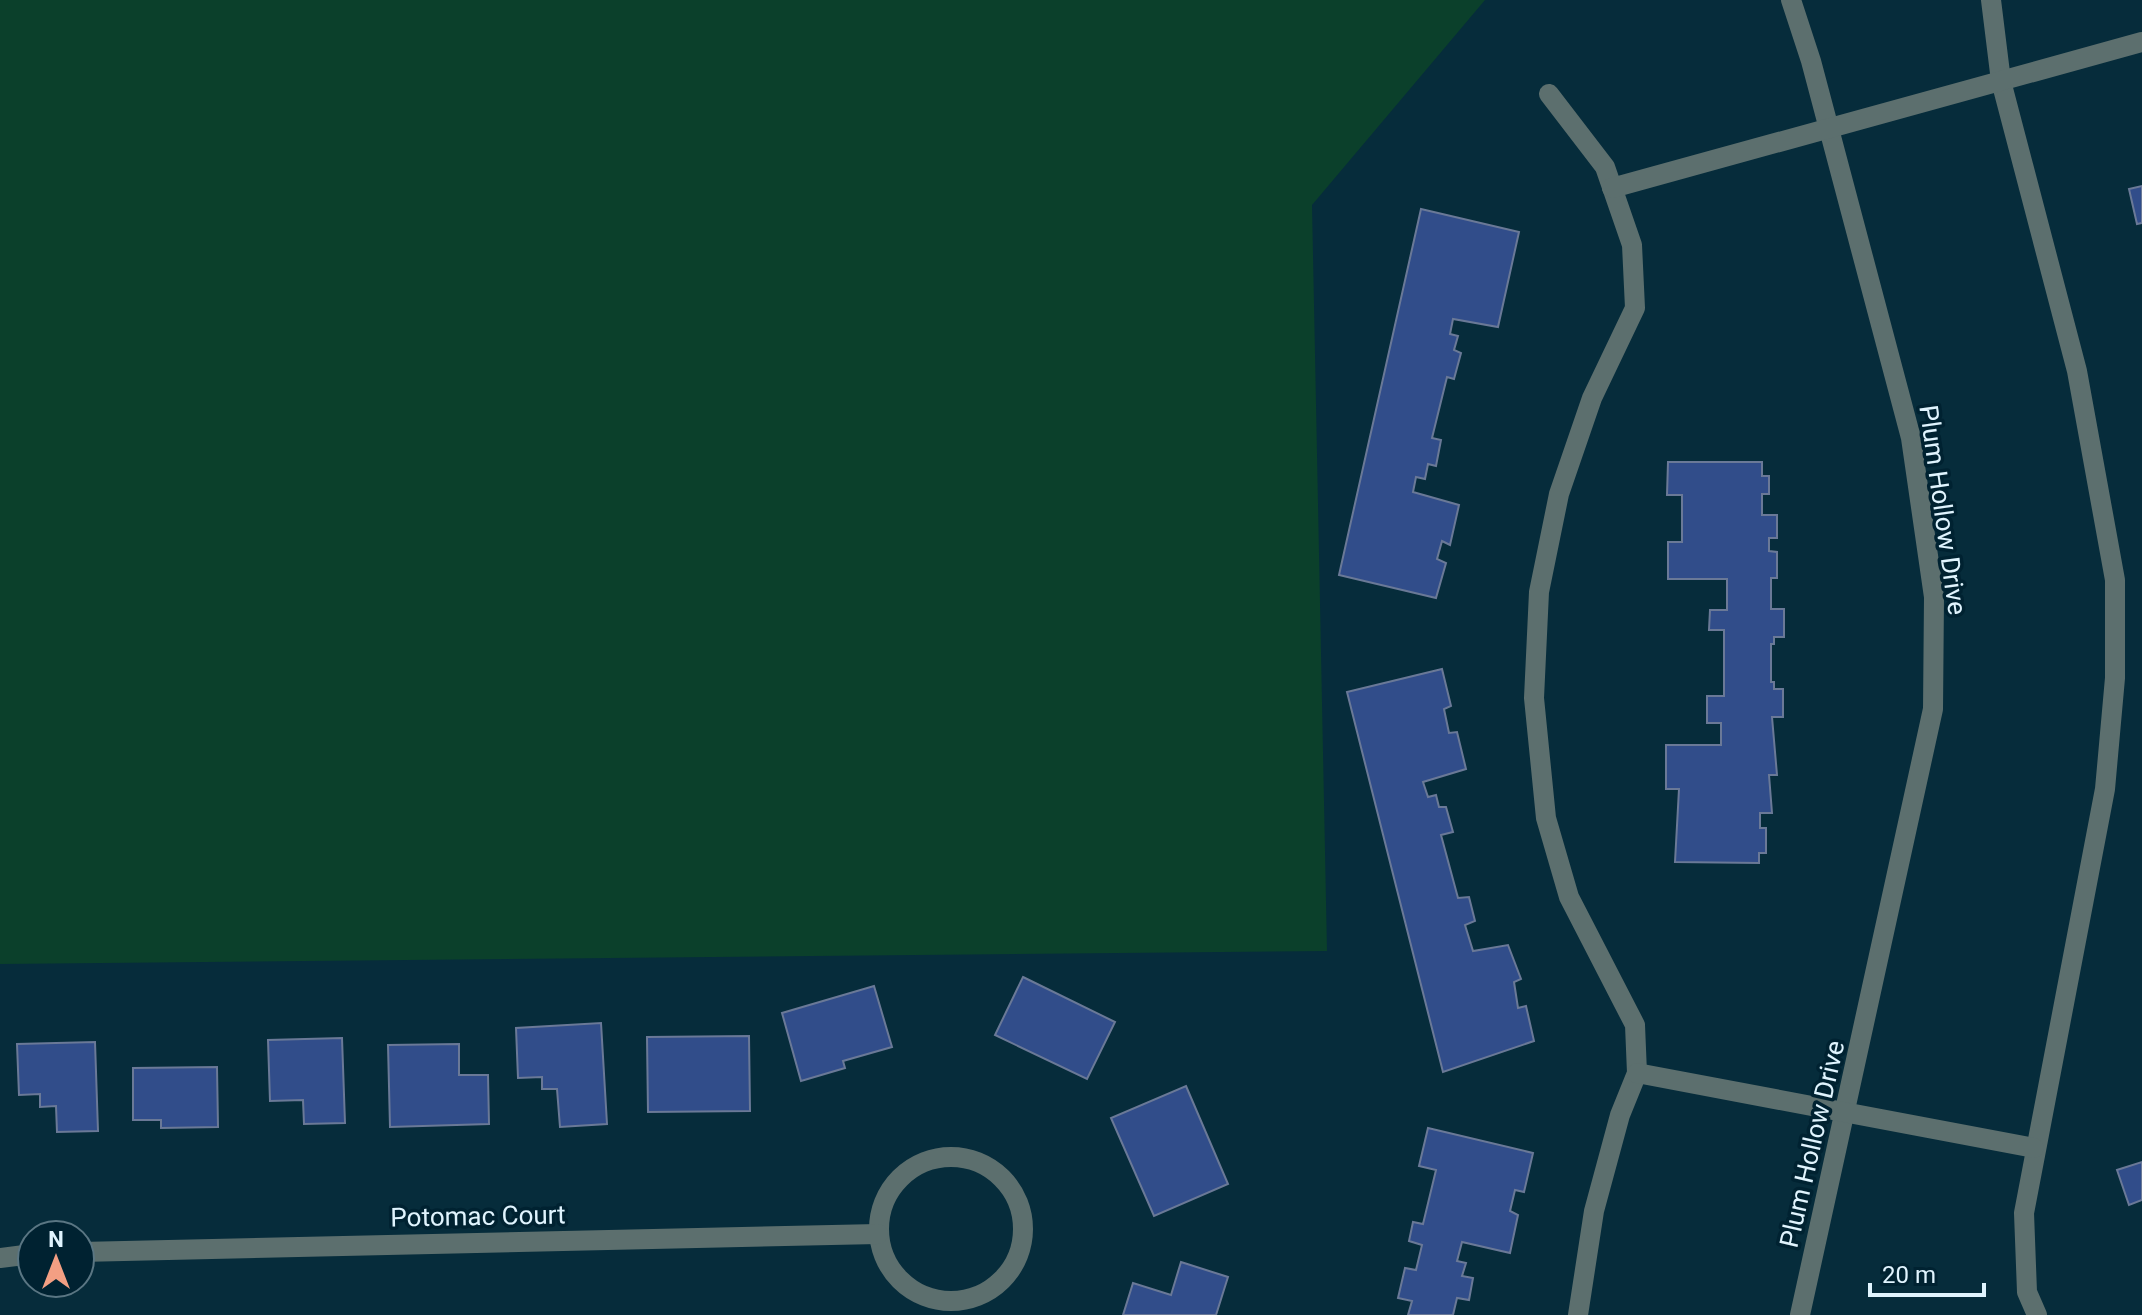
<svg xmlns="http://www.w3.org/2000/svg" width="2142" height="1315" font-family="Roboto,sans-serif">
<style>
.green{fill:#0b402b}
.building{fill:#314d8a;stroke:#6a7997;stroke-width:2}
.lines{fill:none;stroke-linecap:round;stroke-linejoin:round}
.minor{stroke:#5c6f6e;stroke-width:20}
.labels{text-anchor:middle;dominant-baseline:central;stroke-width:7;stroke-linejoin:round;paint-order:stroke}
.street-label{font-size:26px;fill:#e0f4fe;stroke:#002231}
</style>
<rect width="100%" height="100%" fill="#062c3b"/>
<polygon class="green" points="0,0 1485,0 1312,205 1327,951 0,964"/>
<g class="building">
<polygon points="2142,186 2142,223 2137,224 2129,189"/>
<polygon points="1421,209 1519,232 1498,327 1453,319 1450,334 1458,336 1454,350 1461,353 1454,379 1447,377 1432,438 1441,440 1436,466 1428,464 1425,479 1416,477 1413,492 1459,505 1450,545 1442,541 1437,559 1446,563 1436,598 1339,575"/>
<polygon points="1668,462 1762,462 1762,476 1769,476 1769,494 1762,494 1762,515 1777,515 1777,538 1769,538 1769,551 1777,552 1777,578 1771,578 1771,609 1784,609 1784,637 1774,637 1774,644 1771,644 1771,682 1774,682 1774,689 1783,689 1783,717 1772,717 1777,775 1769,775 1772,813 1760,813 1760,828 1766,828 1766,853 1759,853 1759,863 1675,862 1679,789 1666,789 1666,745 1721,745 1721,723 1707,723 1707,696 1724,696 1724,630 1709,630 1710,610 1727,610 1727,579 1668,579 1668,542 1682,542 1682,495 1667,495"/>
<polygon points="1442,669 1451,706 1444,709 1449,733 1457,732 1466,769 1423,782 1428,797 1436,795 1439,807 1446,807 1453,832 1441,835 1458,898 1469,897 1475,921 1465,925 1473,951 1508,945 1521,979 1514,982 1518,1008 1526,1006 1534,1041 1443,1072 1347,692"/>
<polygon points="1023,977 1115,1022 1087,1079 995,1035"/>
<polygon points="874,986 892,1047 843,1061 845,1068 801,1081 782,1013"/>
<polygon points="601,1023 607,1124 560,1127 557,1089 542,1089 542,1077 518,1078 516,1028"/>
<polygon points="749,1036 750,1111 648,1112 647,1037"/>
<polygon points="342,1038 345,1123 304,1124 303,1100 270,1101 268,1040"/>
<polygon points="95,1042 98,1131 57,1132 56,1106 40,1107 40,1094 19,1095 17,1044"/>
<polygon points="459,1044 459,1075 488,1075 489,1124 390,1127 388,1045"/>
<polygon points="217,1067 218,1127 161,1128 161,1120 133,1120 133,1068"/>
<polygon points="1186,1086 1228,1184 1154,1216 1111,1118"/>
<polygon points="1428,1128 1533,1153 1524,1192 1515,1190 1510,1211 1518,1215 1510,1253 1462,1242 1457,1261 1466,1263 1462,1276 1473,1278 1469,1300 1457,1298 1453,1315 1408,1315 1412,1301 1398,1298 1405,1268 1416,1270 1422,1245 1409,1241 1413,1222 1423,1224 1436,1170 1419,1166"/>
<polygon points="2142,1162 2142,1200 2129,1205 2117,1170"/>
<polygon points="1181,1262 1228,1277 1216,1315 1123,1315 1133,1283 1171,1295"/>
</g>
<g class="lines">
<g class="minor">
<polyline points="1791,0 1811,61 1911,438 1934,597 1933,709 1800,1315"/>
<polyline points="1991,0 2001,81 2077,371 2115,580 2115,678 2105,789 2024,1213 2027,1292 2037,1315"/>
<polyline points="1549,94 1605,167 1632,245 1635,308 1592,398 1559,494 1539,592 1534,698 1546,818 1569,897 1635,1025 1637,1073 1620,1115 1594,1211 1578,1315"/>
<polyline points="1612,188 2142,42"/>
<polyline points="1637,1073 2034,1148"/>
<circle cx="951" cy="1229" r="72"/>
<polyline points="80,1252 878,1234"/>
<polyline points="0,1258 32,1254"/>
</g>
</g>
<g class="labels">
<g class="street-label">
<text transform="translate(1943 510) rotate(82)">Plum Hollow Drive</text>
<text transform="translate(1812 1144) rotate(-77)">Plum Hollow Drive</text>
<text transform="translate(478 1216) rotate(-1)">Potomac Court</text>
</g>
</g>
<g transform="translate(56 1259)"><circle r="38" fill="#002231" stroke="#5a7683" stroke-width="2"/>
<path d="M0-6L14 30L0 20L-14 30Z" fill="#f39f83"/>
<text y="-12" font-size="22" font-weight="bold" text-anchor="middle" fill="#e0f4fe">N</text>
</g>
<path d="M1870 1283v12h114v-12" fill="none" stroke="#e0f4fe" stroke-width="4"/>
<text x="1882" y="1283" font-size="24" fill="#e0f4fe" stroke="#002231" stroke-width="6" paint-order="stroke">20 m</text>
</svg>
